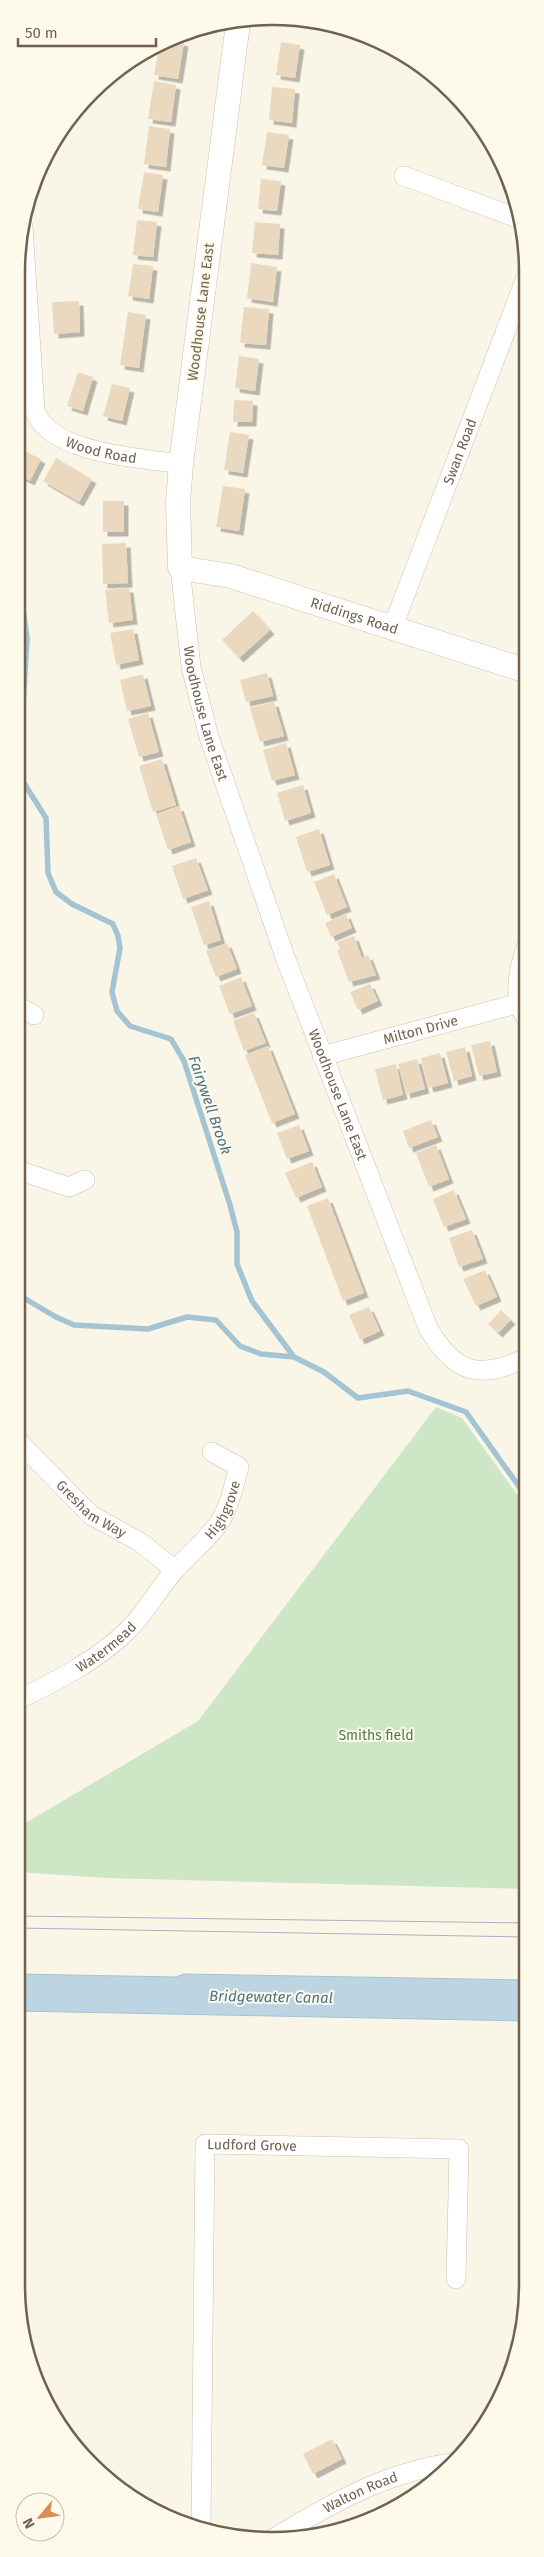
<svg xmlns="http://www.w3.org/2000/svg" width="544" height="2557" font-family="'Fira Sans',sans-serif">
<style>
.green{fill:#cde6c6}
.water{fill:#bdd5e2;stroke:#a4c3d3}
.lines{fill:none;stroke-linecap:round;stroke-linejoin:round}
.stream{stroke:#a4c3d3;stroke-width:5.5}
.building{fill:#ebd9bf;filter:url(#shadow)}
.minor-casing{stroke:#cbc0ae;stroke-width:20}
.tertiary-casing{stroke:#cbc0ae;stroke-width:25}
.minor{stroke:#fff;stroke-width:19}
.tertiary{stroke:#fff;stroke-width:24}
.tram{stroke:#bba6c3;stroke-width:1}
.labels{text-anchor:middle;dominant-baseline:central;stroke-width:4;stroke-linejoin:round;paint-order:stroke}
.street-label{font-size:14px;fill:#71614e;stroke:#fdfaec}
.park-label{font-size:14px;fill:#4f7b4a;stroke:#fdfaec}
.water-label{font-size:15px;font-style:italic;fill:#4c7389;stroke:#fdfaec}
.rim{fill:none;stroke:#71614e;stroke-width:2.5}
</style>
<defs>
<filter id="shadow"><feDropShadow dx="4.5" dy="4.5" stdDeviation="0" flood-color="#0004"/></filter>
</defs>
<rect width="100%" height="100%" fill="#faf6e7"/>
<polygon class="green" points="436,1407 462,1418 516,1493 526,1500 526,1889 106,1878 17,1872 17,1828 198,1721"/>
<polygon class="water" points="17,1974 176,1977 184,1974 526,1980 526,2021 17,2011"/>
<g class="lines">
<g class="stream">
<polyline points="18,573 27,638 20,759 22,780 46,818 48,873 56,892 72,904 113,924 118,936 120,948 112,992 117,1011 130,1026 171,1039 184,1061 230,1205 237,1232 237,1264 252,1301 294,1357 324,1372 358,1398 408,1391 466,1412 520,1488 526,1492"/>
<polyline points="17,1294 56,1317 74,1325 148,1329 187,1317 216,1320 240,1346 261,1354 294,1357"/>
</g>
</g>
<g class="building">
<polygon points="175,40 184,42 178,79 154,75 159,48"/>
<polygon points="281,42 300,45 295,78 276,75"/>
<polygon points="154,81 176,85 171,122 148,119"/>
<polygon points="272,87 295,89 292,123 269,120"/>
<polygon points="149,126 170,129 166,167 144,164"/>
<polygon points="267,132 289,135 284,168 262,165"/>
<polygon points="144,172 163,175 158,212 138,209"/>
<polygon points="261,179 281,181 277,211 258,209"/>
<polygon points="137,220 157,222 153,257 133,255"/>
<polygon points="255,222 280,224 278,255 252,253"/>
<polygon points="251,263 277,267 273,302 247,298"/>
<polygon points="133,264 153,266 149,299 128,296"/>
<polygon points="79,301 80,332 54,334 52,302"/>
<polygon points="244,307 269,309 266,345 240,343"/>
<polygon points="128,312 146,315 139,368 120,365"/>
<polygon points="239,356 259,359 255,391 235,388"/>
<polygon points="78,372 93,377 83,411 67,406"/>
<polygon points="112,384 130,388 122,421 103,416"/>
<polygon points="234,400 253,401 252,422 233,422"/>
<polygon points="230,432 249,435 243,473 224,470"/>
<polygon points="18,448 41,459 30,481 18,475"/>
<polygon points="56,458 92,479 79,502 43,481"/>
<polygon points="223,486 245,489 239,531 216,527"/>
<rect x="103" y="501" width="21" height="31"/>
<polygon points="126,543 128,583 103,584 102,544"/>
<polygon points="129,588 133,620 109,623 105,590"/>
<polygon points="253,611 270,630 239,658 222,640"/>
<polygon points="133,629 139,660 116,665 110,633"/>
<polygon points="267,673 273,696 246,702 240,680"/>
<polygon points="143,674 151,706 127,711 120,680"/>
<polygon points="274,702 284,736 260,742 250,708"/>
<polygon points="148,713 159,752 139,757 128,719"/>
<polygon points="286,743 295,775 272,781 263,750"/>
<polygon points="162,759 176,805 153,812 139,766"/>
<polygon points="303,785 311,813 285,821 277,793"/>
<polygon points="179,806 191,842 168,850 156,814"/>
<polygon points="319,829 330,865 307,872 296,837"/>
<polygon points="196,858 208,890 183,899 172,866"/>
<polygon points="334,874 347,907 327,915 314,882"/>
<polygon points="209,901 221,940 204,945 191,907"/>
<polygon points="346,914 352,928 331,937 325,923"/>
<polygon points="354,936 362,958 368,955 376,975 349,982 337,950 340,949 337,942"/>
<polygon points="227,943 237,969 216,977 206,951"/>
<polygon points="241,977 252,1006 230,1014 219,986"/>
<polygon points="370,984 378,1001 358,1010 350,992"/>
<polygon points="254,1013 266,1043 244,1051 233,1021"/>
<polygon points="490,1041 497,1072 479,1076 471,1045"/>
<polygon points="268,1046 295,1114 272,1123 245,1055"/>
<polygon points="465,1047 472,1076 454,1081 446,1052"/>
<polygon points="440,1053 448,1083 429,1088 421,1058"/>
<polygon points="417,1059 425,1089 406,1094 398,1064"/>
<polygon points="396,1064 403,1095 383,1100 375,1069"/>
<polygon points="431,1120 438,1137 409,1148 403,1131"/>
<polygon points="299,1125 309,1151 287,1159 277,1133"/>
<polygon points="436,1145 449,1179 429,1187 416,1153"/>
<polygon points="312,1162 322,1187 296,1198 285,1173"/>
<polygon points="454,1190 466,1219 444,1227 433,1199"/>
<polygon points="328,1198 364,1293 343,1301 307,1206"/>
<polygon points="472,1230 483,1259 459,1267 449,1238"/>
<polygon points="485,1270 497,1297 476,1306 463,1279"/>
<polygon points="369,1307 380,1331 360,1340 349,1315"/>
<polygon points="501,1310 511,1320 498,1333 488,1324"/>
<polygon points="332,2439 342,2459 313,2474 303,2454"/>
</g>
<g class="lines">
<g class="minor-casing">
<g id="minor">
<polyline points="404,176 517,218"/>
<path id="s1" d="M 23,227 L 35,411 C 50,454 142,458 181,464"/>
<path id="s2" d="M 180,568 L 191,667 L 209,737 L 285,957 L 428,1328 C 455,1374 479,1380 526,1358"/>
<path id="s3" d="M 392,629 L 527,275"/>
<polyline points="18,1006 34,1015"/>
<path d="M 527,1020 C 512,996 518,970 527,945"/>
<path id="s4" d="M 322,1056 L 520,1003"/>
<polyline points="17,1170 69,1187 85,1180"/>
<path id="s5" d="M 17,1440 L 91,1515 L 140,1542 L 175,1570"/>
<path id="s6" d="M 17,1700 C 55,1682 96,1661 127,1631 C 146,1613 158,1588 176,1569 C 191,1552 211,1537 222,1518 C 231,1502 234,1484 239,1467 L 212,1452"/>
<path id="s7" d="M 201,2526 L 205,2144 L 459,2149 L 456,2279"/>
<path id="s8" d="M 274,2538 C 330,2504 386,2472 452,2463"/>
</g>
</g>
<g class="tertiary-casing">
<g id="tertiary">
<path id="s9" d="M 238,23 L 181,464 L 178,502 L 180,568 L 231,576 L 527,671"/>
</g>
</g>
<use href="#minor" class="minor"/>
<use href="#tertiary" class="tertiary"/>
<g class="tram">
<polyline points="17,1916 526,1923"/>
<polyline points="17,1928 526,1937"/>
</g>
</g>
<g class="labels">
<g class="street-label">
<text transform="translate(201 312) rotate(-83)">Woodhouse Lane East</text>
<text stroke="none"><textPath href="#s1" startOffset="265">Wood Road</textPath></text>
<text stroke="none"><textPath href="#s3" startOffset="190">Swan Road</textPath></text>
<text stroke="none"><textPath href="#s9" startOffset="730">Riddings Road</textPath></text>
<text stroke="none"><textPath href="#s2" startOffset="148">Woodhouse Lane East</textPath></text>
<text stroke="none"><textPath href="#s4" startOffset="102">Milton Drive</textPath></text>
<text stroke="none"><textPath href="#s2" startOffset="552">Woodhouse Lane East</textPath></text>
<text stroke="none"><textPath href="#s5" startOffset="102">Gresham Way</textPath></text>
<text stroke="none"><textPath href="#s6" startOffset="286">Highgrove</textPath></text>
<text stroke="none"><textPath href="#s6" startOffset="104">Watermead</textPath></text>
<text stroke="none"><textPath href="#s7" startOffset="429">Ludford Grove</textPath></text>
<text stroke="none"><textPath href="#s8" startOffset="98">Walton Road</textPath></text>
</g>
<g class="park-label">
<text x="376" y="1735">Smiths field</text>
</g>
<g class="water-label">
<text transform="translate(210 1105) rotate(71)">Fairywell Brook</text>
<text transform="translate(271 1997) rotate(1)">Bridgewater Canal</text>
</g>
</g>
<path d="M0 0H544V2557H0ZM272 25H272A247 247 0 0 1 519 272V2285A247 247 0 0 1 272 2532H272A247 247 0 0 1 25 2285V272A247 247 0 0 1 272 25Z" fill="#fdfaec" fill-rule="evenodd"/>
<path class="rim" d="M272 25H272A247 247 0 0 1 519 272V2285A247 247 0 0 1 272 2532H272A247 247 0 0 1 25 2285V272A247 247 0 0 1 272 25Z"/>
<g transform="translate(40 2517) rotate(241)"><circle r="24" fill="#fdfaec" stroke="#c5bdad"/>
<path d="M0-4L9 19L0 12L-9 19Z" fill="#d88d58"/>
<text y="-8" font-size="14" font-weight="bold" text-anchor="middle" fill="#71614e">N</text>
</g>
<path d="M18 38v8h138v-8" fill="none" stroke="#71614e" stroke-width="2.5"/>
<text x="25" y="38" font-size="15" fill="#71614e" stroke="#fdfaec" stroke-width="4" paint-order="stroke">50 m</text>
</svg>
